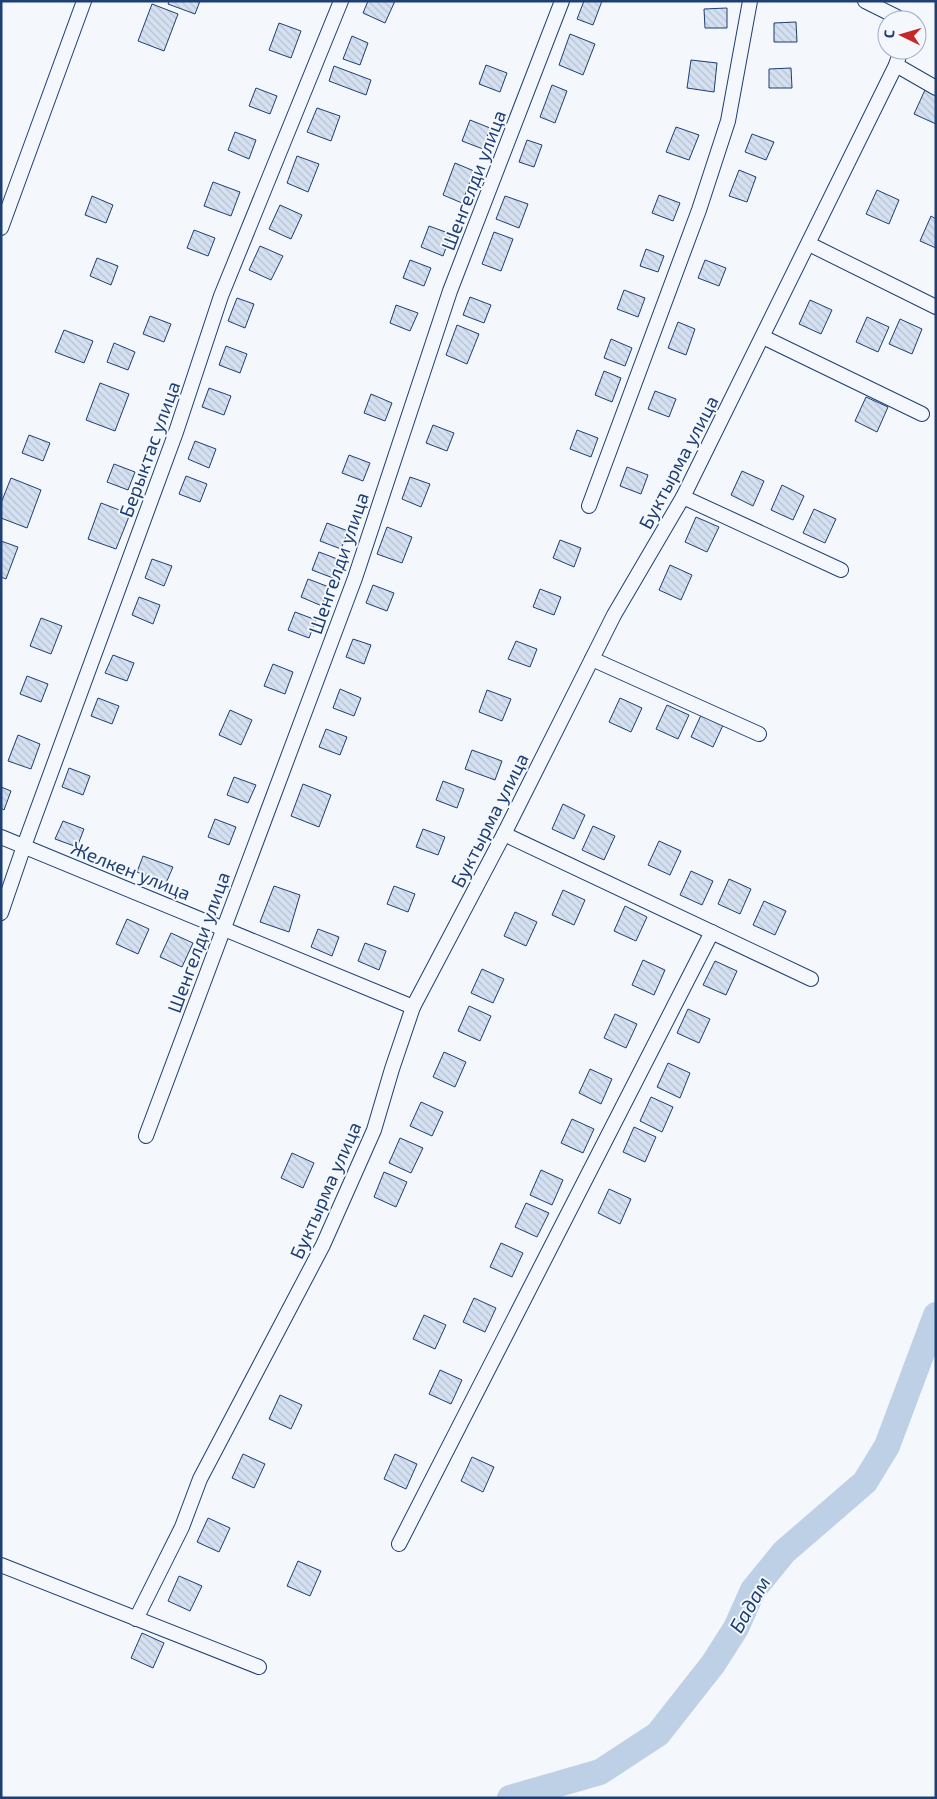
<svg xmlns="http://www.w3.org/2000/svg" width="937" height="1799" font-family="'Exo 2',sans-serif">
<style>
.lines{fill:none;stroke-linecap:round;stroke-linejoin:round}
.river{stroke:#bed0e5;stroke-width:26}
.building{fill:url(#building-back-hatch);stroke:#1d3f73}
.minor-casing{stroke:#1d3f73;stroke-width:16}
.minor{stroke:#f4f7fb;stroke-width:14}
.labels{text-anchor:middle;dominant-baseline:central;stroke-width:4;stroke-linejoin:round;paint-order:stroke}
.street-label{font-size:19px;fill:#1d3f73;stroke:#f4f7fb}
.water-label{font-size:20px;font-style:italic;fill:#1d3f73;stroke:#f4f7fb}
</style>
<defs>
<pattern id="building-back-hatch" width="6" height="6" patternUnits="userSpaceOnUse" patternTransform="scale(1.25)"><rect width="6" height="6" fill="#d5e0f0"/><path d="M-1 5l2 2M0 0l6 6M5-1l2 2" fill="none" stroke="#b6c1d1"/></pattern>
</defs>
<rect width="100%" height="100%" fill="#f4f7fb"/>
<g class="lines">
<polyline class="river" points="510,1798 600,1772 658,1734 713,1664 736,1628 753,1590 784,1552 865,1482 887,1446 936,1315"/>
</g>
<g class="building">
<polygon points="169,1 200,1 195,14 168,4"/>
<polygon points="368,1 395,1 385,23 363,13"/>
<polygon points="584,1 602,1 593,25 577,19"/>
<polygon points="152,4 178,14 164,51 138,41"/>
<polygon points="727,8 727,28 705,28 704,9"/>
<polygon points="796,22 797,42 774,42 774,23"/>
<polygon points="279,23 301,31 291,58 269,50"/>
<polygon points="570,34 595,44 583,75 559,65"/>
<polygon points="352,36 368,43 360,65 343,59"/>
<polygon points="691,60 717,63 714,92 687,88"/>
<polygon points="486,65 507,73 500,92 479,84"/>
<polygon points="334,66 371,80 366,95 329,81"/>
<polygon points="791,68 792,88 769,88 769,69"/>
<polygon points="552,85 567,91 555,123 540,117"/>
<polygon points="256,88 277,96 270,114 249,106"/>
<polygon points="925,90 936,95 936,124 914,114"/>
<polygon points="317,108 340,116 331,141 307,132"/>
<polygon points="470,120 490,128 483,149 462,141"/>
<polygon points="676,127 699,135 689,160 666,152"/>
<polygon points="235,132 256,140 249,159 228,150"/>
<polygon points="752,134 774,142 766,160 745,152"/>
<polygon points="527,140 542,145 534,167 519,162"/>
<polygon points="297,156 319,164 308,192 287,183"/>
<polygon points="455,163 474,171 462,203 443,195"/>
<polygon points="739,170 756,177 747,202 729,196"/>
<polygon points="213,182 240,192 231,216 204,206"/>
<polygon points="877,190 899,200 889,224 866,214"/>
<polygon points="659,195 680,203 673,221 652,213"/>
<polygon points="92,196 113,205 106,223 85,215"/>
<polygon points="505,196 528,204 519,228 496,219"/>
<polygon points="280,205 302,215 291,239 269,229"/>
<polygon points="931,216 936,219 936,248 920,241"/>
<polygon points="429,226 451,234 443,256 421,247"/>
<polygon points="194,230 215,238 208,256 187,248"/>
<polygon points="494,232 513,239 501,271 482,264"/>
<polygon points="260,246 283,256 271,280 249,270"/>
<polygon points="646,249 664,256 658,272 640,266"/>
<polygon points="97,258 118,266 111,285 90,276"/>
<polygon points="410,260 431,268 424,286 403,278"/>
<polygon points="705,260 726,268 719,286 698,278"/>
<polygon points="624,290 645,298 638,317 617,309"/>
<polygon points="470,297 491,305 484,323 463,315"/>
<polygon points="237,298 254,304 245,328 228,321"/>
<polygon points="810,300 832,310 821,334 799,324"/>
<polygon points="396,305 418,313 410,331 390,323"/>
<polygon points="150,316 171,324 164,342 143,334"/>
<polygon points="867,317 889,327 878,352 856,342"/>
<polygon points="900,319 922,329 912,354 889,344"/>
<polygon points="678,322 695,329 686,355 668,348"/>
<polygon points="457,325 479,334 467,364 446,355"/>
<polygon points="64,330 93,341 84,363 55,352"/>
<polygon points="611,339 632,348 625,366 604,358"/>
<polygon points="114,343 135,352 128,370 107,362"/>
<polygon points="226,346 247,354 240,373 219,365"/>
<polygon points="604,371 621,378 612,402 595,395"/>
<polygon points="100,383 129,394 115,431 86,420"/>
<polygon points="209,388 231,396 224,415 202,407"/>
<polygon points="655,391 676,399 669,417 648,409"/>
<polygon points="371,394 392,403 385,421 364,413"/>
<polygon points="866,397 888,407 877,432 855,421"/>
<polygon points="433,425 454,433 447,451 426,443"/>
<polygon points="577,430 598,438 591,457 570,449"/>
<polygon points="29,435 50,443 43,461 22,453"/>
<polygon points="195,441 216,449 209,468 188,459"/>
<polygon points="349,455 370,463 363,481 342,473"/>
<polygon points="114,464 135,472 128,490 107,482"/>
<polygon points="627,467 648,475 641,494 620,486"/>
<polygon points="742,471 764,481 753,506 731,495"/>
<polygon points="186,476 207,484 200,502 179,494"/>
<polygon points="410,477 430,484 421,507 402,499"/>
<polygon points="11,478 41,490 27,528 1,518 1,503"/>
<polygon points="782,485 804,496 793,520 771,510"/>
<polygon points="101,503 130,514 116,549 88,539"/>
<polygon points="814,509 836,519 825,543 803,533"/>
<polygon points="696,517 719,527 707,552 685,542"/>
<polygon points="327,523 348,531 341,549 320,541"/>
<polygon points="387,527 412,537 402,563 377,554"/>
<polygon points="560,540 581,548 574,567 553,558"/>
<polygon points="1,541 18,547 6,579 1,577"/>
<polygon points="319,552 340,560 333,578 312,570"/>
<polygon points="152,559 172,566 164,586 145,578"/>
<polygon points="670,565 692,575 681,600 659,590"/>
<polygon points="308,579 329,587 322,606 301,597"/>
<polygon points="373,585 394,593 387,611 366,603"/>
<polygon points="540,589 561,597 554,615 533,607"/>
<polygon points="139,597 160,605 153,624 132,615"/>
<polygon points="295,612 316,620 309,638 288,630"/>
<polygon points="41,618 62,626 51,654 30,646"/>
<polygon points="353,639 371,645 364,664 346,657"/>
<polygon points="516,641 537,649 530,667 508,659"/>
<polygon points="113,655 134,663 127,681 105,673"/>
<polygon points="273,664 293,672 285,694 264,686"/>
<polygon points="27,676 48,684 41,702 20,694"/>
<polygon points="340,689 361,698 354,716 333,708"/>
<polygon points="487,690 511,699 502,721 479,712"/>
<polygon points="98,698 119,706 112,724 91,716"/>
<polygon points="620,698 642,708 631,732 609,722"/>
<polygon points="667,705 689,715 678,739 656,729"/>
<polygon points="230,710 252,720 241,745 219,735"/>
<polygon points="702,713 724,723 713,747 691,737"/>
<polygon points="326,729 347,737 340,755 319,747"/>
<polygon points="18,735 40,744 31,769 8,761"/>
<polygon points="472,750 502,761 495,780 465,769"/>
<polygon points="69,768 90,776 83,795 62,787"/>
<polygon points="234,777 256,785 248,803 227,795"/>
<polygon points="443,781 464,789 457,808 436,800"/>
<polygon points="303,784 331,795 319,827 291,816"/>
<polygon points="1,787 11,791 4,810 1,808"/>
<polygon points="563,804 585,815 574,839 552,829"/>
<polygon points="215,819 236,827 229,845 208,837"/>
<polygon points="63,821 84,829 77,847 55,839"/>
<polygon points="593,826 615,836 604,860 582,850"/>
<polygon points="423,829 445,837 438,855 416,847"/>
<polygon points="659,841 681,851 670,875 648,865"/>
<polygon points="143,856 173,867 166,883 137,872"/>
<polygon points="691,871 713,881 702,905 680,895"/>
<polygon points="729,879 751,889 740,914 718,904"/>
<polygon points="274,886 300,895 289,932 260,922"/>
<polygon points="394,886 415,894 408,912 387,904"/>
<polygon points="563,890 585,900 574,925 552,915"/>
<polygon points="764,901 786,911 775,935 753,925"/>
<polygon points="625,906 647,917 636,941 614,931"/>
<polygon points="515,912 537,922 526,946 504,936"/>
<polygon points="127,919 149,929 138,954 116,944"/>
<polygon points="318,929 339,937 332,956 311,947"/>
<polygon points="171,933 193,943 182,967 160,957"/>
<polygon points="365,943 386,951 379,970 358,961"/>
<polygon points="643,960 665,970 654,995 632,985"/>
<polygon points="715,961 737,971 726,995 703,985"/>
<polygon points="482,969 504,979 493,1003 471,993"/>
<polygon points="469,1006 491,1016 480,1041 458,1031"/>
<polygon points="688,1009 710,1019 699,1043 677,1033"/>
<polygon points="615,1014 637,1024 626,1048 604,1038"/>
<polygon points="444,1052 466,1062 455,1087 433,1077"/>
<polygon points="668,1063 690,1073 680,1098 657,1087"/>
<polygon points="590,1069 612,1079 601,1104 579,1093"/>
<polygon points="651,1097 673,1107 662,1132 640,1121"/>
<polygon points="421,1102 443,1112 432,1136 410,1126"/>
<polygon points="572,1119 594,1129 583,1153 561,1143"/>
<polygon points="634,1127 656,1137 645,1162 623,1152"/>
<polygon points="400,1138 423,1148 411,1173 389,1163"/>
<polygon points="292,1153 314,1163 303,1188 281,1178"/>
<polygon points="541,1170 563,1180 552,1205 530,1195"/>
<polygon points="384,1172 407,1182 396,1207 374,1197"/>
<polygon points="609,1189 631,1199 620,1224 598,1213"/>
<polygon points="526,1203 549,1213 537,1237 515,1227"/>
<polygon points="501,1243 523,1253 512,1277 490,1267"/>
<polygon points="474,1298 496,1308 485,1332 463,1322"/>
<polygon points="424,1315 446,1325 435,1349 413,1339"/>
<polygon points="440,1370 462,1380 451,1404 429,1394"/>
<polygon points="280,1395 302,1405 291,1429 269,1419"/>
<polygon points="243,1454 265,1464 254,1488 232,1478"/>
<polygon points="395,1454 417,1464 406,1489 384,1479"/>
<polygon points="472,1457 494,1467 483,1492 461,1481"/>
<polygon points="208,1518 230,1528 219,1552 197,1542"/>
<polygon points="298,1561 321,1571 310,1596 287,1586"/>
<polygon points="179,1576 202,1586 190,1611 168,1601"/>
<polygon points="142,1633 164,1643 153,1668 131,1658"/>
</g>
<g class="lines">
<g class="minor-casing">
<g id="minor">
<polyline points="865,1 897,17 898,20"/>
<polyline points="896,65 936,88"/>
<polyline points="1,228 84,1"/>
<polyline points="809,244 936,307"/>
<polyline points="763,337 922,414"/>
<polyline points="683,497 841,570"/>
<polyline points="589,506 699,210 728,121 750,1"/>
<polyline points="592,659 759,734"/>
<polyline points="504,834 811,979"/>
<polyline points="1,837 413,1007"/>
<polyline points="1,913 24,846 176,432 221,296 341,1"/>
<polyline points="146,1136 355,578 450,291 562,1"/>
<polyline points="399,1544 712,932"/>
<polyline points="1,1565 259,1667"/>
<polyline points="136,1619 182,1527 200,1479 323,1245 374,1130 392,1069 413,1007 504,834 614,615 683,497 896,65 901,50"/>
</g>
</g>
<use href="#minor" class="minor"/>
</g>
<g class="labels">
<g class="street-label">
<text transform="translate(473 180) rotate(-69)">Шенгелди улица</text>
<text transform="translate(149 449) rotate(-70)">Берыктас улица</text>
<text transform="translate(678 462) rotate(-62)">Буктырма улица</text>
<text transform="translate(338 563) rotate(-71)">Шенгелди улица</text>
<text transform="translate(489 820) rotate(-63)">Буктырма улица</text>
<text transform="translate(131 870) rotate(22)">Желкен улица</text>
<text transform="translate(198 942) rotate(-70)">Шенгелди улица</text>
<text transform="translate(325 1190) rotate(-66)">Буктырма улица</text>
</g>
<g class="water-label">
<text transform="translate(749 1604) rotate(-60)">Бадам</text>
</g>
</g>
<rect width="937" height="1799" fill="none" stroke="#1d3f73" stroke-width="5"/>
<g transform="translate(902 35) rotate(275)"><circle r="24" fill="#f4f7fb" stroke="#9eadc5"/>
<path d="M0-4L9 19L0 12L-9 19Z" fill="#c62828"/>
<text y="-8" font-size="14" font-weight="bold" text-anchor="middle" fill="#1d3f73">С</text>
</g>
</svg>
